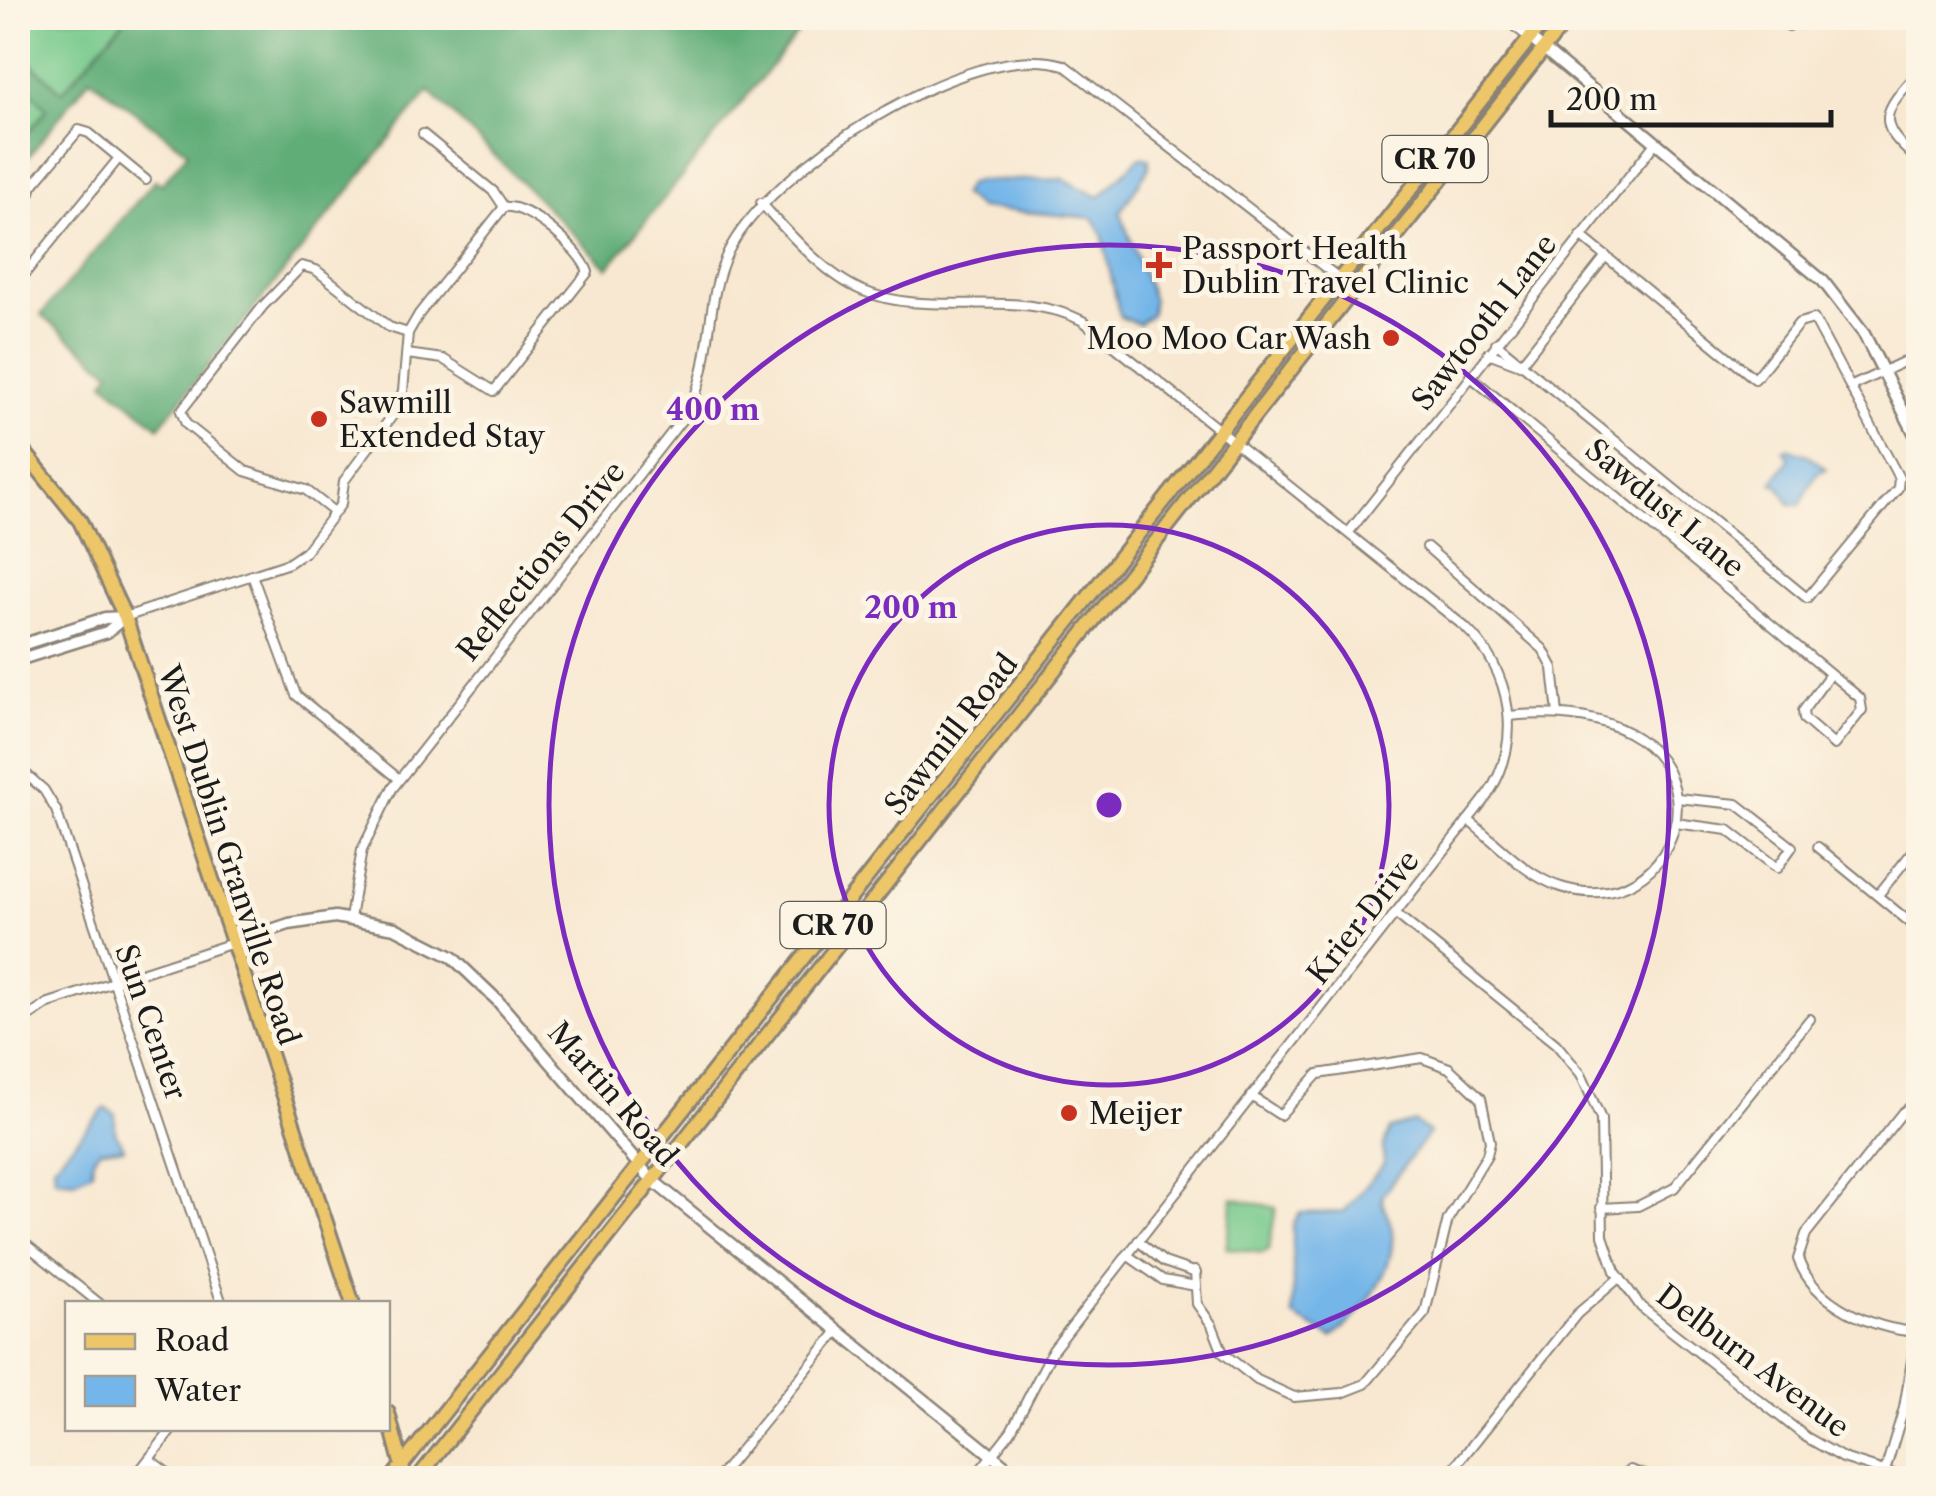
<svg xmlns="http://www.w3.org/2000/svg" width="1936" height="1496" font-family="'Libre Caslon Text',serif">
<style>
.green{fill:#76c98c;stroke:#497254;stroke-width:2.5}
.forest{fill:#60ad78;stroke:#3e644a;stroke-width:2.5}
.water{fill:#74b6e9;stroke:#486982;stroke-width:2.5}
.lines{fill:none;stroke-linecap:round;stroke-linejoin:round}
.minor-casing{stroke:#8a8276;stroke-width:12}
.tertiary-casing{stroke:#8a8276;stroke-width:15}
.primary-casing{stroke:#8a8276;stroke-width:18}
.minor{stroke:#fff;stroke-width:8}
.tertiary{stroke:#fff;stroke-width:10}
.primary{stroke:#ecc669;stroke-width:12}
.ring{fill:none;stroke:#7b2cbf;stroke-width:5}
.poi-dot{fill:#c8321e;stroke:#fcf5e5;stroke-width:4}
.labels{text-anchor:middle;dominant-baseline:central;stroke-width:10;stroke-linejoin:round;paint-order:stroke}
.shield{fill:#fcf5e5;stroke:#5f5d58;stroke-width:2.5}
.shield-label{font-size:28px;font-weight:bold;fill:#1c1c1c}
.poi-label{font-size:30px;fill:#1c1c1c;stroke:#fcf5e5;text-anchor:start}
.street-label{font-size:30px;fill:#1c1c1c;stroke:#fcf5e5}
.centre{fill:#7b2cbf;stroke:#fcf5e5;stroke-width:5}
.ring-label{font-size:30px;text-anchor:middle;font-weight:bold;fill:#7b2cbf;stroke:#fcf5e5;stroke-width:10;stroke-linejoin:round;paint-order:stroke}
</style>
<rect width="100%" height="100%" fill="#fcf5e5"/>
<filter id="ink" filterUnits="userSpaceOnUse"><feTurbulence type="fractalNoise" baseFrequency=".01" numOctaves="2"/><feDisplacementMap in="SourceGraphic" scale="20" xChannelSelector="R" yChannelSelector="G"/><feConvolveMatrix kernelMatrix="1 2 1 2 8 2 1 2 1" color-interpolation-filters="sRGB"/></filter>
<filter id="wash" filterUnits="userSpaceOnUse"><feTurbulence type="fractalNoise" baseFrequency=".0048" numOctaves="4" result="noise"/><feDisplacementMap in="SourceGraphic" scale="40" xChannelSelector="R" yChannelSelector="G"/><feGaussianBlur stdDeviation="2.25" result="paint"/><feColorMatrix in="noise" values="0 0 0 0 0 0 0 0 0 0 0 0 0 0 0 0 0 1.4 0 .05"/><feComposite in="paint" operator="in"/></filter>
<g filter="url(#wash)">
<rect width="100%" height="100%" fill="#f8e8d1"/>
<g class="green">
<polygon points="18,18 126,18 62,93 18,51"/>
<polygon points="18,78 48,109 18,145"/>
<polygon points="1233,1198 1276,1208 1269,1249 1263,1253 1226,1248"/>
</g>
<polygon class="forest" points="126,18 810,18 608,268 429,91 159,427 104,382 111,372 41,315 155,180 162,184 188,152 90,78 18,170 18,145 47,109 18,78 18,51 62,92"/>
<g class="water">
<polygon points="1140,157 1149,159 1149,168 1120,212 1153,300 1151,314 1139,324 1120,317 1102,234 1093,218 979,208 962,195 968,184 976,181 1064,179 1099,197"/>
<polygon points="1787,448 1808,455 1827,469 1817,473 1800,505 1790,504 1778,485 1772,483 1790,458 1783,450"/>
<polygon points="105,1108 115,1114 115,1132 124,1148 100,1149 93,1158 92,1171 75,1180 55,1178 54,1165"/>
<path d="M 1414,1122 L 1429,1133 L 1383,1194 C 1380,1209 1391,1217 1392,1231 C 1396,1272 1361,1315 1332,1338 L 1293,1316 L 1293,1224 L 1300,1213 L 1344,1212 L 1384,1164 L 1383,1147 L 1390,1129 Z"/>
</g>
</g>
<g filter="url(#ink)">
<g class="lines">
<g class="minor-casing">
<g id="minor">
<polyline points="1503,18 1530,38"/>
<polyline points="1779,18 1789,26"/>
<path d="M 1918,73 C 1882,112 1874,123 1918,160"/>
<path d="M 761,203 C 789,233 824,274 861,290 C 930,320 1015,286 1083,321 L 1465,627 C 1512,672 1524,741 1487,796 L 1053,1350 L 1011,1431 L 974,1478"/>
<polyline points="18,229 32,186 79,130 89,133 146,180"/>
<polyline points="18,282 119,158"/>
<polyline points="1496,343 1807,598 1898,488 1899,478 1814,319 1799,323 1755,379 1581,236"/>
<polyline points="1488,353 1520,365"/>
<path d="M 407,354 L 443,359 L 494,391 L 588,272 C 580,249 529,204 504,207 L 494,192 L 423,134"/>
<polyline points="1520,365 1606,256"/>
<polyline points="1470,376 1860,698 1862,710 1834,745 1804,719 1803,711 1830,674"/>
<polyline points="1852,386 1918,355"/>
<polyline points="334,512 306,490 245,471 186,424 181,411 263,306 302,266 316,270 389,327 408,333"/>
<polyline points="1349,532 1656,142"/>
<polyline points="1427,547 1543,649 1553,668 1558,714"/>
<polyline points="252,575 296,695 399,779"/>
<polyline points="125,617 289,563 305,552 341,504 344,481 395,412 403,391 408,333 419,314 504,207"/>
<polyline points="18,767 44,790 56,810 222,1304"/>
<path d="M 1468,820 C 1496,842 1527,877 1561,887 C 1696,930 1752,692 1509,716"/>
<polyline points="1675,823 1728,830 1777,868 1792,847 1737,804 1677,798"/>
<polyline points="1818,847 1918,929"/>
<polyline points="1878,895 1918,845"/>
<polyline points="1395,913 1556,1044 1581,1074 1601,1119 1603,1236 1615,1271 1641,1307 1806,1437 1843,1458 1906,1478"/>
<path d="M 350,918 L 362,850 L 392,789 L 687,413 C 716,359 703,304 728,252 C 768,170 970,36 1064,65 L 1340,279"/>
<polyline points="18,1024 49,1003 230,944"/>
<polyline points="1601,1208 1638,1206 1674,1188 1810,1019"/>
<polyline points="18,1238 100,1304"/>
<polyline points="1138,1241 1164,1262 1196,1273"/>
<polyline points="1127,1255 1163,1280 1196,1286"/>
<polyline points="1195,1271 1197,1304 1212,1325 1223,1353 1257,1380 1294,1397 1342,1393 1365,1384 1425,1313 1448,1219 1487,1155 1490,1142 1481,1098 1449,1068 1422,1058 1318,1074 1280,1115 1251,1096"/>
<path d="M 1917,1332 C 1873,1329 1814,1304 1798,1259 L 1806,1234 L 1902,1113 L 1918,1101"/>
<polyline points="149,1459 174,1478"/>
<polyline points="1885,1471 1904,1408 1918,1324"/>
<polyline points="134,1478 173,1428"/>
<polyline points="718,1478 838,1331"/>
<polyline points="1446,1478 1577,1314 1619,1278"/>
<polyline points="1614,1478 1630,1470 1654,1478"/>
</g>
</g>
<g class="tertiary-casing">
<g id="tertiary">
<polyline points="1530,38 1823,281 1864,334 1918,440"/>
<polyline points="18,646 105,618 124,617"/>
<polyline points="18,660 107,632 125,617"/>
<polyline points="230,944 289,924 335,917 395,928 452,957 497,1000 652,1180 1020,1478"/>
</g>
</g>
<g class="primary-casing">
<g id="primary">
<polyline points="18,444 80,521 125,617 353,1304"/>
<polyline points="388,1413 405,1478"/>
<polyline points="392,1478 1546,18"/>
<polyline points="418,1478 1568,18"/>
</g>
</g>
<use href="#minor" class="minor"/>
<use href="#tertiary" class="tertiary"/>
<use href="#primary" class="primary"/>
</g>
</g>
<g class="ring">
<circle cx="1109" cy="805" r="280"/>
<circle cx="1109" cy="805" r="560"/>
</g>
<g class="poi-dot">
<path d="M1154 250h10v10h10v10h-10v10h-10v-10h-10v-10h10z"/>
<circle cx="1391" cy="338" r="10"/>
<circle cx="319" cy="419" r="10"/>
<circle cx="1069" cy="1113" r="10"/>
</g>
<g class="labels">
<g class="shield">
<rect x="1382.5" y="136" width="105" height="46" rx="8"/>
<rect x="780.5" y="902" width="105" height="46" rx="8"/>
</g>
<g class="shield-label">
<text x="1435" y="159">CR 70</text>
<text x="833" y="925">CR 70</text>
</g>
<g class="poi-label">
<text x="1182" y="248">Passport Health<tspan x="1182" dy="34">Dublin Travel Clinic</tspan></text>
<text x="1371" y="338" text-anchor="end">Moo Moo Car Wash</text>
<text x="339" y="402">Sawmill<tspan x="339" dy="34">Extended Stay</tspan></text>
<text x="1089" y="1113">Meijer</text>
</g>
<g class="street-label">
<text transform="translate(1484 322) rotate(-52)">Sawtooth Lane</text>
<text transform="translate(1665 508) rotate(40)">Sawdust Lane</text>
<text transform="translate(541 561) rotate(-51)">Reflections Drive</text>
<text transform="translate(951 734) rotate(-52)">Sawmill Road</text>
<text transform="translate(229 855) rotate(72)">West Dublin Granville Road</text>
<text transform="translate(1363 917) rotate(-52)">Krier Drive</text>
<text transform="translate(151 1022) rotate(71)">Sun Center</text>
<text transform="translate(613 1094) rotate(49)">Martin Road</text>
<text transform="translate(1753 1361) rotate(37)">Delburn Avenue</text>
</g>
</g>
<circle cx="1109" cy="805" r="15" class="centre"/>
<g class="ring-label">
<text x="713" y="420">400 m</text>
<text x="911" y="618">200 m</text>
</g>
<rect width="1936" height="1496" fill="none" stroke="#fcf5e5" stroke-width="60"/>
<rect x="65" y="1301" width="325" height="130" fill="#fcf5e5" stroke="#a29e95" stroke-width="2.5"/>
<rect x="85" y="1334" width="50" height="15" fill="#ecc669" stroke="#a29e95" stroke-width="2.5"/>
<text x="155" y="1351" font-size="30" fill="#1c1c1c">Road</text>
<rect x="85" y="1376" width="50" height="30" fill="#74b6e9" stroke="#a29e95" stroke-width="2.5"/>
<text x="155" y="1401" font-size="30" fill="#1c1c1c">Water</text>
<path d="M1551 110v15h280v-15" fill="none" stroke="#1c1c1c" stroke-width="5"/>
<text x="1566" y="110" font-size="30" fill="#1c1c1c" stroke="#fcf5e5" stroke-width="8" paint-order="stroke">200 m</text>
</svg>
